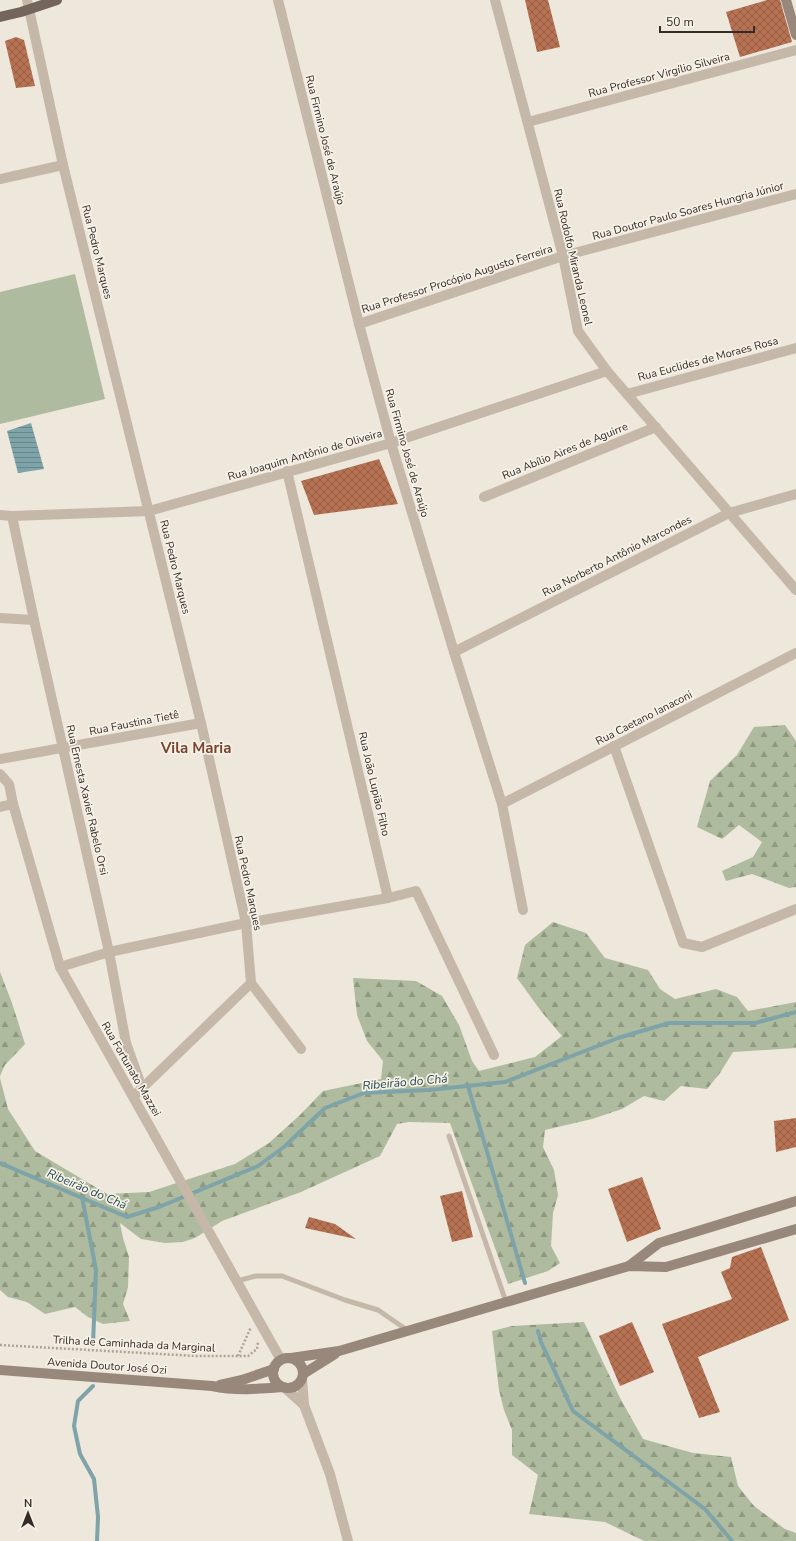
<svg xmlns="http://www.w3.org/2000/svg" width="796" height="1541" font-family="'Nunito Sans',sans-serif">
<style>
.forest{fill:url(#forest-firs)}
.park{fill:#afbb9e}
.water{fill:url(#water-rules)}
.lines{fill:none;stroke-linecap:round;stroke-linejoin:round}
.stream{stroke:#7ea3a8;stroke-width:4}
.building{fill:url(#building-cross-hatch)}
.path{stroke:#b0a294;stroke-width:2.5;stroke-dasharray:2 2;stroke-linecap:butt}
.service{stroke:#c5b8a9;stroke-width:5}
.minor{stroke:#c5b8a9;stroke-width:10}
.secondary{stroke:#98887b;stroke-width:10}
.primary{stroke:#73655b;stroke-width:10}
.labels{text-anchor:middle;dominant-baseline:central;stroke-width:3.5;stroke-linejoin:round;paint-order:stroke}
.street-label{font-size:11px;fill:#332c28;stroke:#f7f1e7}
.water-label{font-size:12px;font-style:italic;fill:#23494f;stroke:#f7f1e7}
.district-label{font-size:15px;font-weight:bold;fill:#78432b;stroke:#f7f1e7}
</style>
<defs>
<pattern id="forest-firs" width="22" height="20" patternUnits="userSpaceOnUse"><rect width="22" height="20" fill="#afbb9e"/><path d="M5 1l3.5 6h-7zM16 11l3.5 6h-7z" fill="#8f9881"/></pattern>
<pattern id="water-rules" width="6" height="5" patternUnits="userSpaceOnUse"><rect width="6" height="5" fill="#7ea3a8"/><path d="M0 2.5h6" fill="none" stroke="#688589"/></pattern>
<pattern id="building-cross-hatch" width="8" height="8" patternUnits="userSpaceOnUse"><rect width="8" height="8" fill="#b67252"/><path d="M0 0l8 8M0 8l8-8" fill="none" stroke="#955e44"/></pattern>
</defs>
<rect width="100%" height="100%" fill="#eee7dc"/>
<g class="forest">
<polygon points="785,725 796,741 796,887 789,888 752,874 726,881 722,871 753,857 762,842 739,825 722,839 697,827 710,781 737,755 754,727"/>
<polygon points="553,922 586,933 605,958 648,970 660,989 675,999 716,989 737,997 748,1011 796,1002 796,1048 733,1052 720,1073 707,1089 681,1086 664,1101 644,1096 622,1109 592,1119 545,1130 543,1147 554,1170 558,1195 553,1213 551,1246 560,1263 548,1271 508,1284 450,1123 409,1122 397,1124 380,1156 301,1192 222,1221 195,1238 183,1242 165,1243 141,1239 120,1223 123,1238 129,1257 128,1287 123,1304 130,1321 103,1324 88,1317 75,1307 45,1314 27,1302 8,1297 0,1290 0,1078 8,1109 35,1151 107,1194 149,1192 235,1164 269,1143 300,1115 323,1091 381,1079 383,1061 367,1041 357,1015 353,978 416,981 442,996 459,1025 472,1061 479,1071 535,1057 562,1036 541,1011 517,978 525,945"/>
<polygon points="0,972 12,1003 25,1044 5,1065 0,1076"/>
<polygon points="584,1322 620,1398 643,1439 693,1453 731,1457 738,1486 754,1506 785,1529 796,1533 796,1541 644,1541 605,1522 529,1514 538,1475 512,1455 512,1430 504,1410 499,1390 492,1331 512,1326"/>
</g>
<polygon class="park" points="75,274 105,399 0,424 0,292"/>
<polygon class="water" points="31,423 44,469 18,473 7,431"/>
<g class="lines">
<g class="stream">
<polyline points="468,1086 525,1283"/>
<polyline points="0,1163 127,1217 159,1207 258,1166 284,1147 325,1108 364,1093 429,1090 505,1082 618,1038 669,1023 755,1023 796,1012"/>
<polyline points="82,1197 96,1270 93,1344"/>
<polyline points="538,1331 541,1342 573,1411 705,1509 732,1541"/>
<polyline points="93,1386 78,1401 74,1426 80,1454 94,1479 98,1517 97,1541"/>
</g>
</g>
<g class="building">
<polygon points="525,0 548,0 560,47 537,52"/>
<polygon points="767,0 780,0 792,42 740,57 726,12"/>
<polygon points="16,37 24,40 35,86 16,88 5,41"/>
<polygon points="379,459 398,504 314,515 301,481"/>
<polygon points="796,1118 796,1147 776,1152 774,1121"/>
<polygon points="642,1177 661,1229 627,1242 608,1189"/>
<polygon points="462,1191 473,1237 452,1242 440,1196"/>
<polygon points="309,1217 335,1224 356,1239 305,1228"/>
<polygon points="761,1247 789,1320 698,1357 720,1412 699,1418 662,1324 732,1299 721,1272 730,1268 732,1257"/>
<polygon points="632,1322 654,1372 620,1386 599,1336"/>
</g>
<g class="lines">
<g class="path">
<polyline points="0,1345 196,1356 248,1356 257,1349 258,1342"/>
<polyline points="238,1356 251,1327"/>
</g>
<g class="service">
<polyline points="449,1136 506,1302"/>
<polyline points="237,1281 256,1276 282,1276 345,1300 378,1310 407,1330"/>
</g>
<g class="minor">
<polyline points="27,0 63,165 201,723 246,923 251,983 134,1096"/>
<polyline points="278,0 359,324 391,443 454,652 502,804 523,910"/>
<polyline points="495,0 563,256 578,331 607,371 796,590"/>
<polyline points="528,122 796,50"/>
<polyline points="0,179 63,165"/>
<polyline points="359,324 563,256 796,194"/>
<polyline points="627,394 796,348"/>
<polyline points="287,471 388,898 416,891 494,1055"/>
<polyline points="484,497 656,427"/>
<polyline points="0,515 12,516 149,511 391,443 607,371"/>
<polyline points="12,516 34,620 109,952 126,1043 142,1088"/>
<polyline points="0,618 34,620"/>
<polyline points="454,652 729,513 796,494"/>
<polyline points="614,746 683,943 702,947 796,909"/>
<polyline points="0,759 201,723"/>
<polyline points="0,774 9,784 13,804 60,967 281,1360"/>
<polyline points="502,804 796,653"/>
<polyline points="0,807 13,804"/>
<polyline points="60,967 109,952 246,923 388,898"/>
<polyline points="251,983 301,1049"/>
<polyline points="302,1379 304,1405 330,1474 348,1541"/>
<polyline points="285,1388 304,1405"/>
</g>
<g class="secondary">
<polyline points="786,0 796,35"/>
<polyline points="629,1266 659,1243 796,1201"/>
<polyline points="291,1358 339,1351 629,1266 666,1267 796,1229"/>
<circle cx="288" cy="1373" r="15"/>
<path d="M 0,1370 L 212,1386 C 236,1391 259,1389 283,1387"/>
<polyline points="303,1374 335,1354"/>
<polyline points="220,1385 242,1380 274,1369"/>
</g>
<polyline class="primary" points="0,17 21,12 57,0"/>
</g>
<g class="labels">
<g class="street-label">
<text transform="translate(659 75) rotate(-15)">Rua Professor Virgílio Silveira</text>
<text transform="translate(325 140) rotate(76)">Rua Firmino José de Araújo</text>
<text transform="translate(688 211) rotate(-15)">Rua Doutor Paulo Soares Hungria Júnior</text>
<text transform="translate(97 252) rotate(76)">Rua Pedro Marques</text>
<text transform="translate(573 257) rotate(77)">Rua Rodolfo Miranda Leonel</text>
<text transform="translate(457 279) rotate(-18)">Rua Professor Procópio Augusto Ferreira</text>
<text transform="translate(708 359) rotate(-15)">Rua Euclides de Moraes Rosa</text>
<text transform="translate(565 451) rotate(-22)">Rua Abílio Aires de Aguirre</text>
<text transform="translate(407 453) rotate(74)">Rua Firmino José de Araújo</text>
<text transform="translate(305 455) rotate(-16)">Rua Joaquim Antônio de Oliveira</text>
<text transform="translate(617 556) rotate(-27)">Rua Norberto Antônio Marcondes</text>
<text transform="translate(175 567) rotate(76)">Rua Pedro Marques</text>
<text transform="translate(644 718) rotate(-27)">Rua Caetano Ianaconi</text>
<text transform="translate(134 723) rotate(-11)">Rua Faustina Tietê</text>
<text transform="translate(374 784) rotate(77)">Rua João Lupião Filho</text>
<text transform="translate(87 800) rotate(77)">Rua Ernesta Xavier Rabelo Orsi</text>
<text transform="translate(248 883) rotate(78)">Rua Pedro Marques</text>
<text transform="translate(131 1069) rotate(60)">Rua Fortunato Mazzei</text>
<text transform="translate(134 1344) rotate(3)">Trilha de Caminhada da Marginal</text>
<text transform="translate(107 1366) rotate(4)">Avenida Doutor José Ozi</text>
</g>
<g class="water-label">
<text transform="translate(405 1082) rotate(-5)">Ribeirão do Chá</text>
<text transform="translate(87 1189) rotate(23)">Ribeirão do Chá</text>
</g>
<g class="district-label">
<text x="196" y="748">Vila Maria</text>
</g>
</g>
<g transform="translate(28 1513)" stroke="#f7f1e7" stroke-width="3" paint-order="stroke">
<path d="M0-3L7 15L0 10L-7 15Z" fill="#332c28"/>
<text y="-6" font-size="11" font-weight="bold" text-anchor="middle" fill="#332c28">N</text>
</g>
<path d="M660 26v6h94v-6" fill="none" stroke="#332c28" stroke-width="2"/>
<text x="666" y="26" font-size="12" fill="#332c28" stroke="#f7f1e7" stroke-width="3" paint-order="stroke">50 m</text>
</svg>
